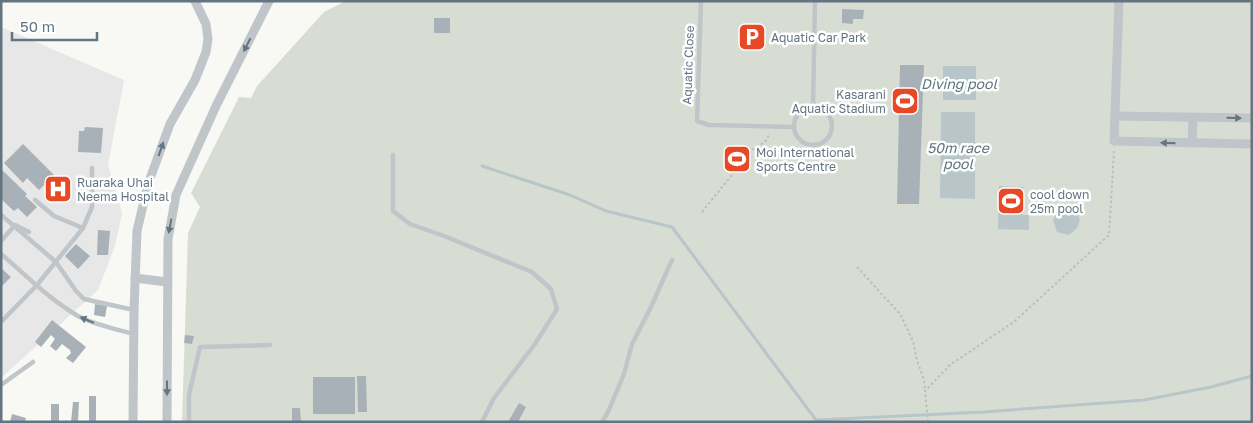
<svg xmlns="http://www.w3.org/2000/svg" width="1253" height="423" font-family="'Golos Text',sans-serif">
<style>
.built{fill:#e6e7e6}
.green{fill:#d8ddd4}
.water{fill:#b8c6c9}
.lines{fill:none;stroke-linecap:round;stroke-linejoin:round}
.stream{stroke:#b8c6c9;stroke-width:3}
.building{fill:#a8b1b7}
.path{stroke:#babec0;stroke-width:2;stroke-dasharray:2.5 2.5;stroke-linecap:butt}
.service{stroke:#c0c5c9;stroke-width:4.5}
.minor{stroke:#c0c5c9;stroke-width:9}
.oneway{fill:#627581}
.labels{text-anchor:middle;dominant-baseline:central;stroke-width:5;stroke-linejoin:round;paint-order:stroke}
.poi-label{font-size:12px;fill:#627581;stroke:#fff;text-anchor:start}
.street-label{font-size:12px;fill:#627581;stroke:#fff}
.water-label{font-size:14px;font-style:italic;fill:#5d757c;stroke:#fff}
</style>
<rect width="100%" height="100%" fill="#f8f8f5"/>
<polygon class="built" points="1,27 124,80 108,165 122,213 115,246 98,290 1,378"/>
<polygon class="green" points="346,1 1252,1 1252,422 182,422 188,233 200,207 191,193 239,97 251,98 257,86 324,12"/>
<g class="water">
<rect x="943" y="66" width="33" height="34"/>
<polygon points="941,112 975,112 975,199 940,198"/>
<polygon points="999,186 1023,187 1022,215 1029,215 1029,230 998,229"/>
<polygon points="1076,210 1080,220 1077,228 1069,235 1057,232 1053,220 1056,214 1069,213"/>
</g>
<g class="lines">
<polyline class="stream" points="482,166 570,195 606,211 672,227 816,420 984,412 1144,400 1211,387 1252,376"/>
</g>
<g class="building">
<polygon points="842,9 864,10 863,19 853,19 853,24 842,23"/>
<rect x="434" y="18" width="16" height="15"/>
<polygon points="900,65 924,65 919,204 897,204"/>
<polygon points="85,127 103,128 101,153 78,152 79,131 84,131"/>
<polygon points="23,144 54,175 39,190 27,178 23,183 4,163"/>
<polygon points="1,169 27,194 25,196 37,207 27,217 18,208 14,211 1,199"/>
<polygon points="98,230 110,231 108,255 97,255"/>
<polygon points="76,244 90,256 78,269 65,256"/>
<polygon points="1,268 11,277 1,287"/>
<polygon points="95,304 107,306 105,317 94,315"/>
<polygon points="52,320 86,347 73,363 66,358 71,353 70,350 62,344 56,351 50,346 55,339 51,335 41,347 35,342"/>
<polygon points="185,335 194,336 192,344 184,343"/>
<polygon points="357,376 366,376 367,412 358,412"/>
<rect x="313" y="377" width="42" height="37"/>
<rect x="89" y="396" width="7" height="26"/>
<polygon points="73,402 79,402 78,422 71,422"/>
<polygon points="519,403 526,407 518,422 508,422"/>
<rect x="51" y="404" width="8" height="18"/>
<polygon points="292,408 300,408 301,422 292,422"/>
<polygon points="12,414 26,418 25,422 10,422"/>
</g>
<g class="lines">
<g class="path">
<polyline points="702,212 752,150 765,142 769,135"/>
<polyline points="857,267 900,314 913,341 917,360 924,380 925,391"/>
<polyline points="928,422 925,391 950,365 1015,321 1109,235 1114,151"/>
</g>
<g class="service">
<polyline points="701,1 697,121 709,125 794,127"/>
<circle cx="813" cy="126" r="19"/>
<polyline points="813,107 815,1"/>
<polyline points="393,155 393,211 410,224 444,236 532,272 551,289 557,309 535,344 494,398 482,422"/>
<polyline points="35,200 54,216 83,228"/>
<polyline points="1,215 56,262 76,291 84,299 134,310"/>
<polyline points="1,241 15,225 29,232"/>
<path d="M 1,254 C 26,275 50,300 78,316 C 95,325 115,329 134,334"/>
<polyline points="1,322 37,285 83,228 92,207 92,168"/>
<polyline points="1,385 33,362"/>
<polyline points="189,422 189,395 200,347 270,345"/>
<polyline points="602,422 608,412 624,374 632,344 651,307 672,260"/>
</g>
<g class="minor">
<polyline points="1119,1 1114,141 1252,144"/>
<polyline points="1115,116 1252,118"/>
<polyline points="1192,143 1193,117"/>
<polyline points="135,278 167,282"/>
<polyline points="133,422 134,310 137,231 148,184 170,124 195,80 206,52 208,39 206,24 195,1"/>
<polyline points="167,422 168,239 176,195 216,106 269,1"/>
</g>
</g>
<defs><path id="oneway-solid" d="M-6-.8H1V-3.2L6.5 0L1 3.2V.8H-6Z" transform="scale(1.25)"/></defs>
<g class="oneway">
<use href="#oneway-solid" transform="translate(247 45) rotate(117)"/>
<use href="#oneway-solid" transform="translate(1234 118) rotate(1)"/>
<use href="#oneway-solid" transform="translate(1168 143) rotate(-179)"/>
<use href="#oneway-solid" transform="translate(161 149) rotate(-70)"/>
<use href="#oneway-solid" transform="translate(170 226) rotate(101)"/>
<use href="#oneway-solid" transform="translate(87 320) rotate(-157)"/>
<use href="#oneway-solid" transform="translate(167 388) rotate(90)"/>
</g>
<defs>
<g id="parking-square" transform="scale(1.4375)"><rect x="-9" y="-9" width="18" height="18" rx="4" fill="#e74926" stroke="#fff"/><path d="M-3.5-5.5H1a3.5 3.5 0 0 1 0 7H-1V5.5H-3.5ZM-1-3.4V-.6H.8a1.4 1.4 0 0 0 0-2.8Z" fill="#fff"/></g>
<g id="stadium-square" transform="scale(1.4375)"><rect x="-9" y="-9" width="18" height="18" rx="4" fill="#e74926" stroke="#fff"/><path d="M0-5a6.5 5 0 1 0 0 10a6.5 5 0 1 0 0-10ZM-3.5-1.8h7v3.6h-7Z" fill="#fff"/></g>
<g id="hospital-square" transform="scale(1.4375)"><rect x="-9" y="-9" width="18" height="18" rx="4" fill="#e74926" stroke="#fff"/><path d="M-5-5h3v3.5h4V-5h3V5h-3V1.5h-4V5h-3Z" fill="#fff"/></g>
</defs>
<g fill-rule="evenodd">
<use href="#parking-square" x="752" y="37"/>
<use href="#stadium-square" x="905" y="101"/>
<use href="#stadium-square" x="737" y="159"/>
<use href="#hospital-square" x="58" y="189"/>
<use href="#stadium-square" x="1011" y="201"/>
</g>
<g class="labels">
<g class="poi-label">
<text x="771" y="37">Aquatic Car Park</text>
<text x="886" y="94" text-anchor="end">Kasarani<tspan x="886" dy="14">Aquatic Stadium</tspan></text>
<text x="756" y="152">Moi International<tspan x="756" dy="14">Sports Centre</tspan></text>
<text x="77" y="182">Ruaraka Uhai<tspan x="77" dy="14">Neema Hospital</tspan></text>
<text x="1030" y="194">cool down<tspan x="1030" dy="14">25m pool</tspan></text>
</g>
<g class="street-label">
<text transform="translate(688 65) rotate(-88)">Aquatic Close</text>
</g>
<g class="water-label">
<text x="959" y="83">Diving pool</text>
<text x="958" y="147">50m race<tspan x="958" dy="16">pool</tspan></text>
</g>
</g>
<rect width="1253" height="423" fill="none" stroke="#627581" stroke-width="5"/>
<path d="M12 32v8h85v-8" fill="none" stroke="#627581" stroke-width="2.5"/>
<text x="20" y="32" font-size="15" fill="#627581" stroke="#ffffff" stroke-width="4" paint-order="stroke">50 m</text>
</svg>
